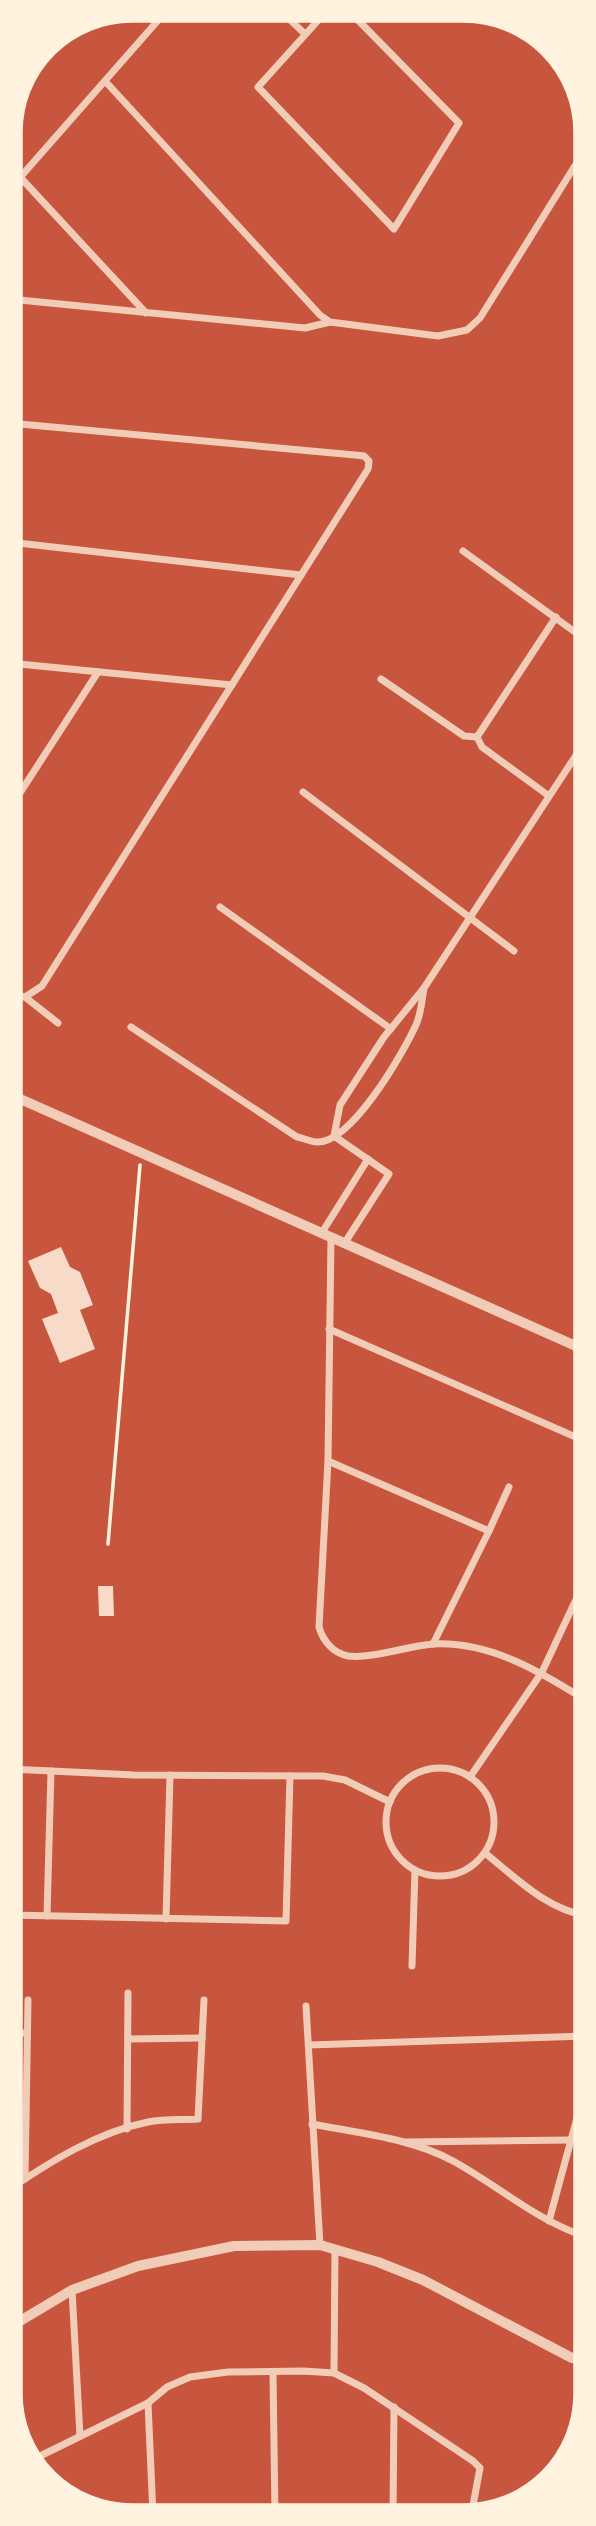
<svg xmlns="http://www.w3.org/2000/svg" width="596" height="2526" font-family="Montserrat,sans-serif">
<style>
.building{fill:#f7dbc8}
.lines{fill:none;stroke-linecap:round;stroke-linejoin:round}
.path{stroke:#fff3e0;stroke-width:3.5}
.minor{stroke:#f1ccb7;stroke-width:7}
.tertiary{stroke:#f1ccb7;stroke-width:10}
.rim{fill:none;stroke:#fff3e0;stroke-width:3.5}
</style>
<rect width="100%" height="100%" fill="#c8553d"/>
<g class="building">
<polygon points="61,1247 70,1267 80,1272 93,1305 80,1310 95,1349 60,1363 42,1319 58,1313 51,1294 40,1288 28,1261"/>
<polygon points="98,1586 113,1586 114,1616 99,1616"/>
</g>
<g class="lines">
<polyline class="path" points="108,1544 140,1165"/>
<g class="minor">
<polyline points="285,15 305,34"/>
<polyline points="323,15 258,87 394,229 459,123 353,15"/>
<polyline points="105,81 320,315 330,322 438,336 467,330 480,318 586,148"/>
<polyline points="20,177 146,313"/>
<polyline points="9,190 161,17"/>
<polyline points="9,299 305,328 330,322"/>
<polyline points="9,423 355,455 364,456 369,461 368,469 42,986 25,997 9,994"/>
<polyline points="9,542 301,575"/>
<polyline points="463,551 586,640"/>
<polyline points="9,663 232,685"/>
<polyline points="381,679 464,736 477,737 556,617"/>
<polyline points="477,737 482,747 549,796"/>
<polyline points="303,792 514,951"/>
<polyline points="9,810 98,672"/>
<polyline points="220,907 391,1029"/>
<polyline points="424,988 586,740"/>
<polyline points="25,997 58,1023"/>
<path d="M 131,1027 L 297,1137 C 303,1138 311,1142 317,1142 C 352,1143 403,1053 416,1025 C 421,1014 422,1000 424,988 L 384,1037 L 340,1105 L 334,1136"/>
<polyline points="334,1136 389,1174 344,1244"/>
<polyline points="321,1234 368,1159"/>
<path d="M 331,1238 L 328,1461 L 319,1627 C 323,1641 333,1653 348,1656 C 372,1659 408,1646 433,1644 C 490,1641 541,1672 587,1701"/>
<polyline points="329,1329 587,1442"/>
<polyline points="328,1461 489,1531 433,1644"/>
<polyline points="489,1531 509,1487"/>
<circle cx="440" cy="1822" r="54"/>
<polyline points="10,1769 134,1775 323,1776 345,1780 390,1802"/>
<polyline points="470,1777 542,1672 587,1576"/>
<path d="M 485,1853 C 516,1878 546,1909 587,1916"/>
<polyline points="10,1915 286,1921 290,1776"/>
<polyline points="47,1916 51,1771"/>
<polyline points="166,1919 170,1775"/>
<polyline points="412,1966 415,1870"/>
<polyline points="306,2006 320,2245"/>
<polyline points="10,2033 27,2033"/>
<polyline points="128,2039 202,2038"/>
<polyline points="309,2045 587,2036"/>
<path d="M 312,2124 C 358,2133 411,2138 453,2161 C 497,2185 536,2220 584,2236"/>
<polyline points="127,2129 128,1993"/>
<polyline points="406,2142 570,2140"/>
<polyline points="25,2179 28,2000"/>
<path d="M 10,2189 C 51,2161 98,2132 148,2122 C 164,2119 182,2120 198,2119 L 204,2000"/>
<polyline points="549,2221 587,2081"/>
<polyline points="72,2290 80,2436"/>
<polyline points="273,2373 275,2515"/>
<polyline points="334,2373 335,2249"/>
<polyline points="148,2403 153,2515"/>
<polyline points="32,2460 148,2403 167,2387 190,2377 228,2372 303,2371 334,2373 364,2388 473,2461 480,2468 471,2516"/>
<polyline points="393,2516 394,2407"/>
</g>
<g class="tertiary">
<polyline points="9,1094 587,1351"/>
<polyline points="10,2327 72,2290 138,2266 234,2246 320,2245 378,2262 423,2280 572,2358 587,2362"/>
</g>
</g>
<path d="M0 0H596V2526H0ZM132 21H464A111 111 0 0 1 575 132V2394A111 111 0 0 1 464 2505H132A111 111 0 0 1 21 2394V132A111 111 0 0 1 132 21Z" fill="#fff3e0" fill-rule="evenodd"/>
<path class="rim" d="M132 21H464A111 111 0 0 1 575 132V2394A111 111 0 0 1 464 2505H132A111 111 0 0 1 21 2394V132A111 111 0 0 1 132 21Z"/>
</svg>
